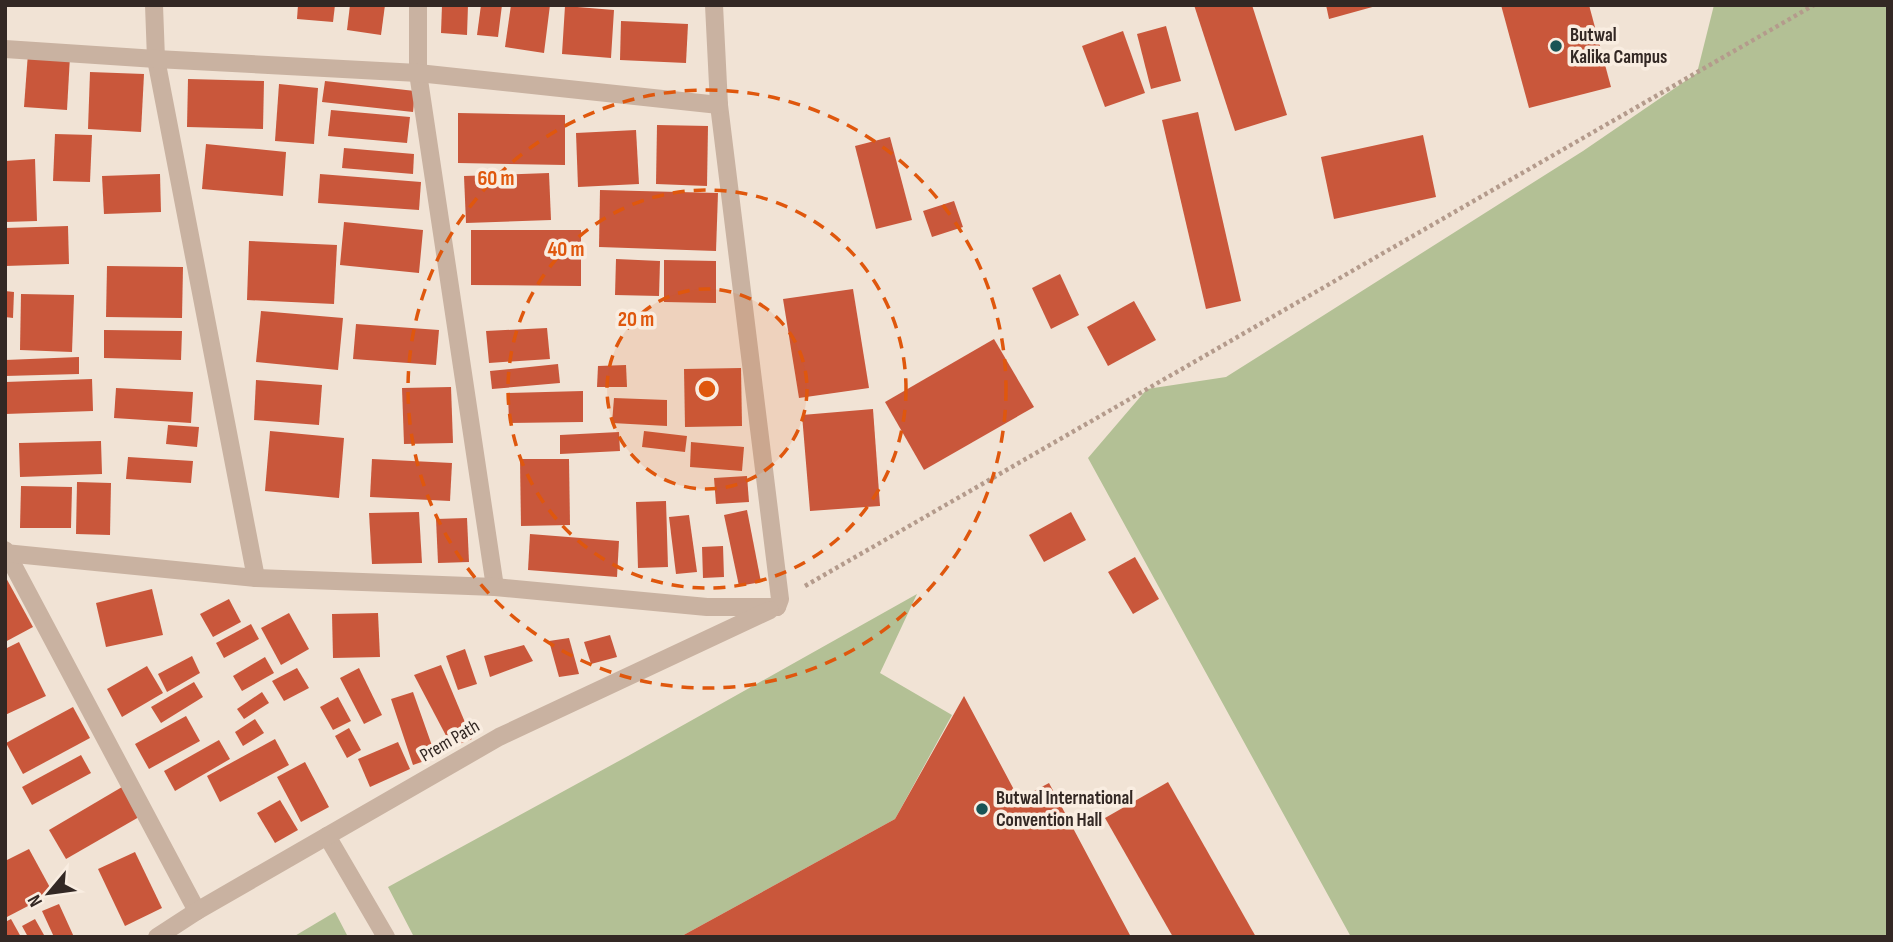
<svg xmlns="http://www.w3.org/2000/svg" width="1893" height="942" font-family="'Sofia Sans Condensed',sans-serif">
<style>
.green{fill:#b3c095}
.building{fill:#c9573b}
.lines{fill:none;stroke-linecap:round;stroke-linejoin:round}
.path{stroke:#b49b8c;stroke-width:4.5;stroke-dasharray:3.5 3.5;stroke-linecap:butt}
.minor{stroke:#c9b2a1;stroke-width:18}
.ring{fill:none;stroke:#df570d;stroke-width:3.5;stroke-dasharray:12 9}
.poi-dot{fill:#195455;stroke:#f9ede1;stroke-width:2.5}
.labels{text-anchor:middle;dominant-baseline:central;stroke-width:7;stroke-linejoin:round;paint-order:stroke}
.poi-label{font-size:19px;font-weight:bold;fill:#332824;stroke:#f9ede1;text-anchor:start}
.street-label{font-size:19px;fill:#332824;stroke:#f9ede1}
.centre{fill:#df570d;stroke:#f9ede1;stroke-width:3.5}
.ring-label{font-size:21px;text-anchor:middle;font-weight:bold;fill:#df570d;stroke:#f9ede1;stroke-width:7;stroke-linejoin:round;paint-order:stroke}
</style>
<rect width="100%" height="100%" fill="#f1e3d5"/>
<g class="green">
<polygon points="1714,5 1888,5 1888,937 1351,937 1088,458 1147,389 1226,377 1583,151 1697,73"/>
<polygon points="917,594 880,673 952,715 895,819 680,937 414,937 388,887 628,756"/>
<polygon points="335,912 348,937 293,937"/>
</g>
<g class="building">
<polygon points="298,5 335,5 333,22 297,19"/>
<polygon points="350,5 385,5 381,35 347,30"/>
<polygon points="442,5 468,5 467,35 441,33"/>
<polygon points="481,5 502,5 498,37 477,35"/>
<polygon points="511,5 550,5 544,53 505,47"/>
<polygon points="1194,5 1252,5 1287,115 1235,131"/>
<polygon points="1326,5 1376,5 1376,6 1329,19"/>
<polygon points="1501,5 1589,5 1611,87 1529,108"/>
<polygon points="565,6 614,10 611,58 562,54"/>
<polygon points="621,21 688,24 686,63 620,60"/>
<polygon points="1166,26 1181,81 1151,89 1137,34"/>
<polygon points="1123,31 1145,93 1105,107 1082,46"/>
<polygon points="28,53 70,56 67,110 24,107"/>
<polygon points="90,72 144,74 141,132 88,129"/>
<polygon points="188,79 264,81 263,129 187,127"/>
<polygon points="325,81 415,91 413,112 322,102"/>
<polygon points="279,84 318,88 314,144 275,141"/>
<polygon points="331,110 410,117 407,143 328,136"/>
<polygon points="1198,112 1241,301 1206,309 1162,120"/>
<polygon points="458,113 565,115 565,165 458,163"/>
<polygon points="657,125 708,126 707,186 656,184"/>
<polygon points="636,130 639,184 578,187 576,133"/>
<polygon points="55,134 92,135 90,182 53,181"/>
<polygon points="1423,135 1436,197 1334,219 1321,157"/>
<polygon points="890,137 912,220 876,229 855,146"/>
<polygon points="206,144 286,152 283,196 202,189"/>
<polygon points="344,148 414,154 413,174 342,168"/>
<polygon points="35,159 37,221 5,222 5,161"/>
<polygon points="549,173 551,220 466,223 464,176"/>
<polygon points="160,174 161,212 104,214 102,176"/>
<polygon points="320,174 421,182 419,210 318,203"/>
<polygon points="600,190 718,193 716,251 599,247"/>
<polygon points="954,201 963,227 932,237 923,211"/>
<polygon points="344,222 423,230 419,273 340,265"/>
<polygon points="68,226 69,264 5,266 5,228"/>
<polygon points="471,230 581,230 581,286 471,285"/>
<polygon points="249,241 337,245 334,304 247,300"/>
<polygon points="616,259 660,261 659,296 615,295"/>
<polygon points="664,260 716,261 716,303 664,302"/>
<polygon points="107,266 183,267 182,318 106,317"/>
<polygon points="1060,274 1079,315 1051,329 1032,288"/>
<polygon points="853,289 869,388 799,398 783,299"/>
<polygon points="5,291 14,292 13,318 5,317"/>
<polygon points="21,294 74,295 72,352 20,350"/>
<polygon points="1134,301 1156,340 1108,366 1087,327"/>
<polygon points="261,311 343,318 338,370 256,362"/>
<polygon points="356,324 439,330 436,365 353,359"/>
<polygon points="547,328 550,359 489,363 486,331"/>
<polygon points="104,330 182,331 181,360 104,358"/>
<polygon points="994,339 1034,407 924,470 885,402"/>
<polygon points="79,357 79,374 5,376 5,360"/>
<polygon points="558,364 560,383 492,389 490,371"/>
<polygon points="626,365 627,387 597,387 598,366"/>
<polygon points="741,368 742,426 685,427 684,369"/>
<polygon points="92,379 93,411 5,414 5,382"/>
<polygon points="256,380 322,385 319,425 254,420"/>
<polygon points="451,387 453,443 404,444 402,388"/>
<polygon points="116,388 193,392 191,423 114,418"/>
<polygon points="583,391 583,422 509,423 508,393"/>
<polygon points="614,398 667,400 667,426 612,423"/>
<polygon points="873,409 880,506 810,511 802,415"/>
<polygon points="168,425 199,427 197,447 166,444"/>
<polygon points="270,431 344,438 339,498 265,491"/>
<polygon points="644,431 687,436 685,452 642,447"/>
<polygon points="619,432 620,451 560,454 560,435"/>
<polygon points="101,441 102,474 20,477 19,443"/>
<polygon points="691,442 744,447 742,471 690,467"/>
<polygon points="128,457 193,461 191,483 126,479"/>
<polygon points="372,459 452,463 450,501 370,497"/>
<polygon points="520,459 569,459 570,525 521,526"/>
<polygon points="747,476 749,502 716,504 714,478"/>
<polygon points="77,482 111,483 110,535 76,534"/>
<polygon points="21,486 72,487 71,528 20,528"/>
<polygon points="666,501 668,567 638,568 636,502"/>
<polygon points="747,510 761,582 739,586 724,515"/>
<polygon points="419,512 422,563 372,564 369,513"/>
<polygon points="1071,512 1086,540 1044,562 1029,535"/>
<polygon points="689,515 697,572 676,574 669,517"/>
<polygon points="467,518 469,562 438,563 436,519"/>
<polygon points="530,534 619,541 617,577 528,570"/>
<polygon points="723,546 724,577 703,578 702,547"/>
<polygon points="1135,557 1159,599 1133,614 1108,572"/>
<polygon points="5,576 33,627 5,642"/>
<polygon points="152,589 163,635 106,647 96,603"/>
<polygon points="229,599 241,622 213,637 200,614"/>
<polygon points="289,613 309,649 281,665 261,628"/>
<polygon points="378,613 380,657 333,658 332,614"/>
<polygon points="251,624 259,639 224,658 216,643"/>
<polygon points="610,635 617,657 591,664 584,642"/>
<polygon points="569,638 579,674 559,677 549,641"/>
<polygon points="19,642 46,696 5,715 5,649"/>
<polygon points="524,645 533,661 490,677 484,656"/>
<polygon points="465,649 477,684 458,690 446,656"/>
<polygon points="192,656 200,673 167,692 158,674"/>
<polygon points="265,657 274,673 242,691 233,676"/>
<polygon points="441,665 472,739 452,747 414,675"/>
<polygon points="147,666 163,693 122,717 107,689"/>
<polygon points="297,668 309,688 284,701 272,681"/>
<polygon points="359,668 382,715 364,724 340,678"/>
<polygon points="194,682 203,697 161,723 151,707"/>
<polygon points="262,692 269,703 244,719 237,709"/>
<polygon points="413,692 436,757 413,765 391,699"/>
<polygon points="964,696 1019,799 1049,783 1131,937 680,937 895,819"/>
<polygon points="338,697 351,721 333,730 320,707"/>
<polygon points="73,707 90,738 23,774 6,743"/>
<polygon points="186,716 200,741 149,769 135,744"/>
<polygon points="255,719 264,733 243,746 235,732"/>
<polygon points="349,728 361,750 347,758 335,736"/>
<polygon points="275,739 289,765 220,802 207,776"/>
<polygon points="219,740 230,759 175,791 164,771"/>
<polygon points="398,742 410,769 370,787 358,759"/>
<polygon points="81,755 91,773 32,805 22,787"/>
<polygon points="305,762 329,807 301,822 277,777"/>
<polygon points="1168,782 1256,937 1173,937 1105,818"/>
<polygon points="122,787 139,817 66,859 49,830"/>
<polygon points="280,800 298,830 275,843 257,813"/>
<polygon points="29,849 53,893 5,918 5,861"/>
<polygon points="135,852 162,908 125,926 98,869"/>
<polygon points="59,904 74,937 54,937 42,911"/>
<polygon points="11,919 21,937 5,937 5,922"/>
<polygon points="35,919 44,935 40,937 28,937 22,926"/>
</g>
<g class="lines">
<polyline class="path" points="805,586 1814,5"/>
<g class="minor">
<polyline points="154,5 156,59 256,578"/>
<polyline points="418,5 418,73 495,587"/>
<polyline points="714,5 719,105 780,599 777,607"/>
<polyline points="5,49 156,59 418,73 719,105"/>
<polyline points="5,550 197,911"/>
<polyline points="5,553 256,578 495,587 707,607 777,607"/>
<polyline points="327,836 386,937"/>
<polyline points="157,937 197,911 499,737 770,610"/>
</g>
</g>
<circle cx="707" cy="389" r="100" fill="#df570d" fill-opacity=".12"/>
<g class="ring">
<circle cx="707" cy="389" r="100"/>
<circle cx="707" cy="389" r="199"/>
<circle cx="707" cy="389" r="299"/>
</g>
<g class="poi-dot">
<circle cx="1556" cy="46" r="7"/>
<circle cx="982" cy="809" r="7"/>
</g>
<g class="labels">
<g class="poi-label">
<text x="1570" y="35">Butwal<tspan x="1570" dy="22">Kalika Campus</tspan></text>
<text x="996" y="798">Butwal International<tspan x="996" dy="22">Convention Hall</tspan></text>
</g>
<g class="street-label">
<text transform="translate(450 741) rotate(-30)">Prem Path</text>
</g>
</g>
<circle cx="707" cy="389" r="10" class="centre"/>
<g class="ring-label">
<text x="496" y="185">60 m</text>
<text x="566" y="256">40 m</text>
<text x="636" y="326">20 m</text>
</g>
<rect width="1893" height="942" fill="none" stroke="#332824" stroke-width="14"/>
<g transform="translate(49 893) rotate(241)" stroke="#f9ede1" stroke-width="5" paint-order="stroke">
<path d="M0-5L12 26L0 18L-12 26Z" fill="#332824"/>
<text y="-10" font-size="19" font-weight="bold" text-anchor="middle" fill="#332824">N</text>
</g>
</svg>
